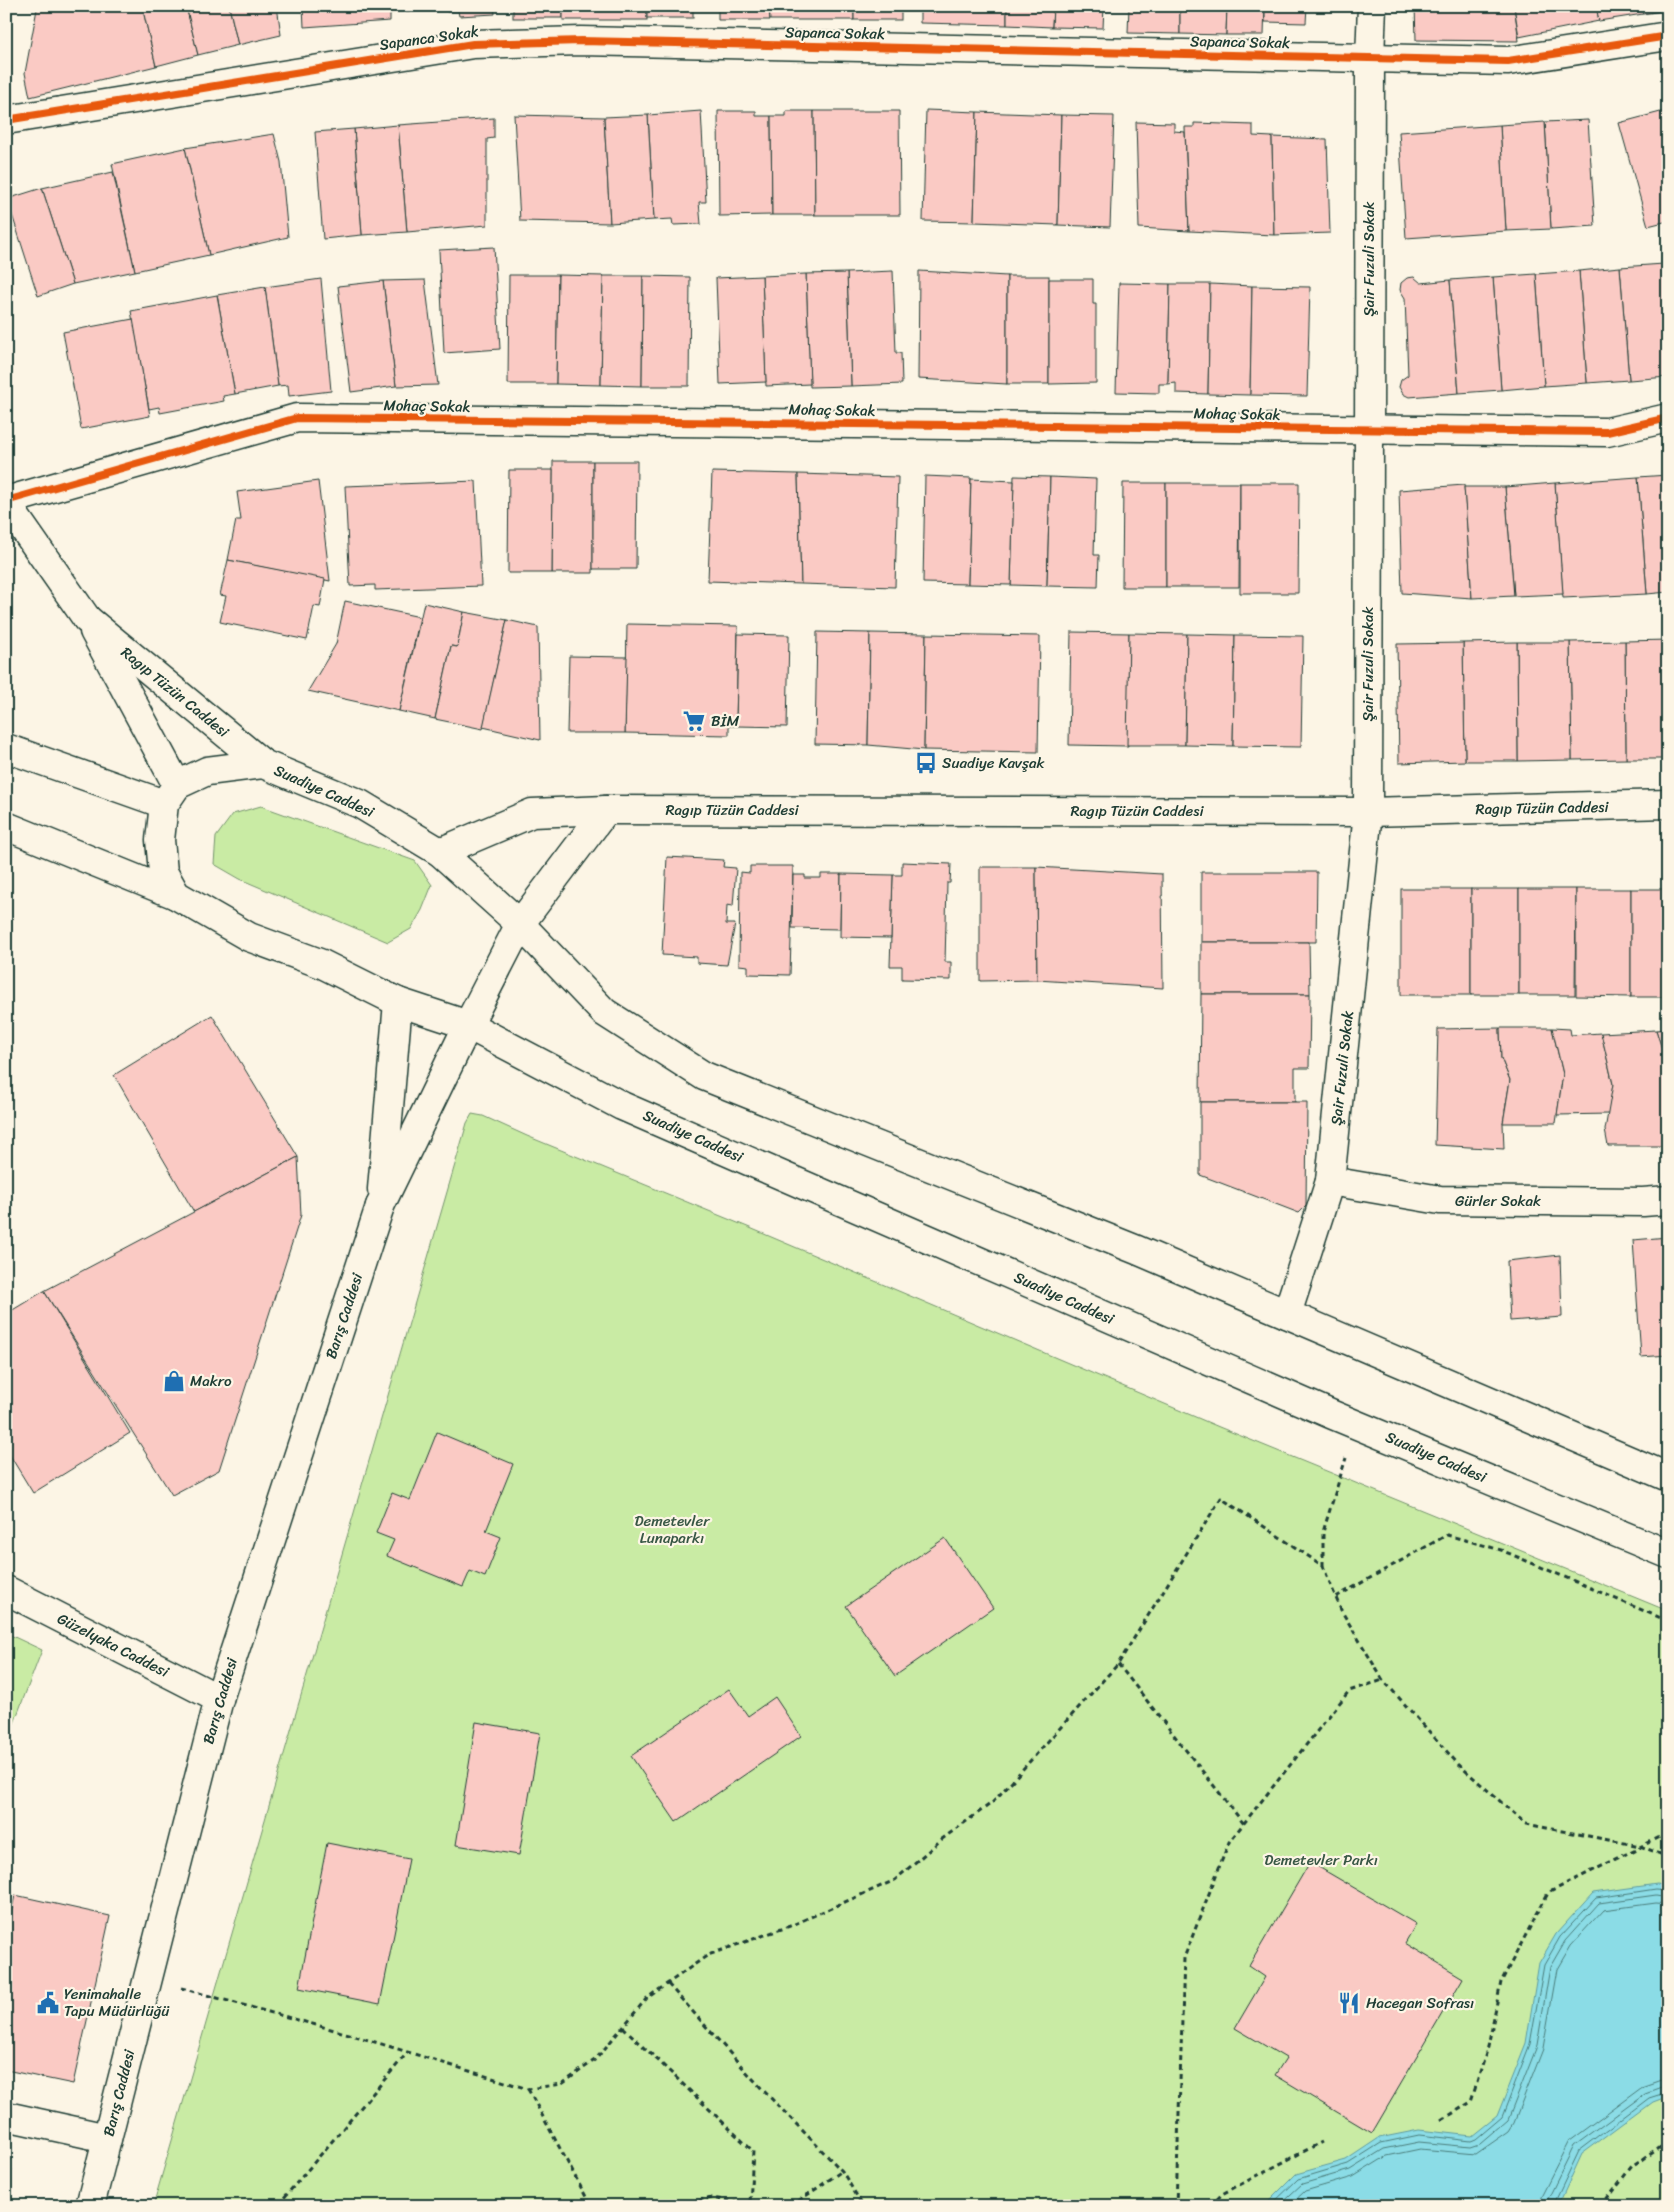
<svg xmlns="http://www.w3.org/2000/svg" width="1674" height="2212" font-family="Sriracha,sans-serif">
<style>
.green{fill:#c9eba4;stroke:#74946c}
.water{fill:#8bdce6;stroke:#609c9f}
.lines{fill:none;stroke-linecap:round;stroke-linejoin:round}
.shore{stroke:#4a7d7b;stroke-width:1}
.building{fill:#facac4;stroke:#1f3d34}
.minor-casing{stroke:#1f3d34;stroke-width:31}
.major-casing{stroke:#1f3d34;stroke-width:31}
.path{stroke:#1f3d34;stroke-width:3;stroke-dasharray:5 4;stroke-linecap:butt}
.minor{stroke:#fcf5e5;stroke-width:28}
.major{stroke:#fcf5e5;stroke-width:28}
.cycleway-casing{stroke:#fcf5e5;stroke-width:11}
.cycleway{stroke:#e8590c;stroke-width:8}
.labels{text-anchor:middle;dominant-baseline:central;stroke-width:4.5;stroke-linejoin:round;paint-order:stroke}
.street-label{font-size:15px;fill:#1f3d34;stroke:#fcf5e5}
.poi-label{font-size:15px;fill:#1f3d34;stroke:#fcf5e5;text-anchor:start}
.park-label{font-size:15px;fill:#385745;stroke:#fcf5e5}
</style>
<rect width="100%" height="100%" fill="#fcf5e5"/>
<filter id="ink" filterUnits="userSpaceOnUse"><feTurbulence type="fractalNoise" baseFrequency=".02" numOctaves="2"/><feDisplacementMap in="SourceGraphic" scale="10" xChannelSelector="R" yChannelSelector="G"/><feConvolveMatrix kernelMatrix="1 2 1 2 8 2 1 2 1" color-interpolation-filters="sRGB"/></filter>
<g filter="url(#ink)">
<g class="green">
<polygon points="261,806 415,861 432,885 422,910 411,929 388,942 240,879 214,864 216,837 233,814"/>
<polygon points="472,1114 483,1116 527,1136 750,1228 1219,1427 1668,1611 1668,2206 153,2206 467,1123"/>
<polygon points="6,1633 42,1650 6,1744"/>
</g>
<polygon class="water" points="1657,1884 1668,1886 1668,2096 1652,2102 1582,2154 1558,2206 1264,2206 1296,2174 1346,2160 1379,2138 1419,2130 1472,2136 1497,2116 1526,2043 1539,1963 1556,1934 1593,1893"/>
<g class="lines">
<g class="shore">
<polyline points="1270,2206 1298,2179 1348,2164 1381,2143 1419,2135 1471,2141 1476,2139 1502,2117 1530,2044 1544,1965 1560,1937 1596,1898 1656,1889 1668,1890"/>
<polyline points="1278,2206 1302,2184 1350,2170 1384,2149 1419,2142 1471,2147 1480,2144 1508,2120 1537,2046 1550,1967 1565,1941 1599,1903 1656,1895 1668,1897"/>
<polyline points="1289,2206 1305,2191 1353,2177 1387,2156 1420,2149 1476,2154 1509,2131 1514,2123 1543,2049 1557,1969 1571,1945 1603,1910 1656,1903 1668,1904"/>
<polyline points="1540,2206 1541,2196 1569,2141 1642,2087 1668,2078"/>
<polyline points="1547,2206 1548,2199 1574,2146 1646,2093 1668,2085"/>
<polyline points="1553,2206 1579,2151 1649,2098 1668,2092"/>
</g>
</g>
<g class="building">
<polygon points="47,6 142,6 156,66 30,97 25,73 37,9"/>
<polygon points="142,6 186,6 198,55 156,66"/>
<polygon points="186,6 229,6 238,45 198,55"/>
<polygon points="229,6 277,6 281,35 238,45"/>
<polygon points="303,6 400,6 400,12 390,13 390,21 304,27"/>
<polygon points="400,6 433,6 433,9 400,12"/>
<polygon points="446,6 494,6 495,14 459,16 458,11 447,12"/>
<rect x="513" y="6" width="50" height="12"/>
<rect x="563" y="6" width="84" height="14"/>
<rect x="647" y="6" width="46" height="12"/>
<polygon points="718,6 769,6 770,20 718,20"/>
<polygon points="769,6 854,6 854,20 770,20"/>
<rect x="854" y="6" width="47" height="14"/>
<polygon points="920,6 1007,6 1007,25 920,23"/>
<polygon points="1007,6 1053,6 1052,27 1007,25"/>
<polygon points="1053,6 1104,6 1103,28 1052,27"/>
<polygon points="1129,6 1180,6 1180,34 1128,33"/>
<polygon points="1180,6 1227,6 1226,35 1180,34"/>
<polygon points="1227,6 1265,6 1264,35 1226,35"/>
<polygon points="1265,6 1307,6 1306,23 1265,22"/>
<polygon points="1415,6 1514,6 1519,41 1416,40"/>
<polygon points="1514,6 1596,6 1599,21 1519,37"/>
<polygon points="1596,6 1641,6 1643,14 1599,21"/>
<polygon points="1641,6 1668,6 1668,10 1643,14"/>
<polygon points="926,110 977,112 974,222 923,221"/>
<polygon points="1668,110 1668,221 1648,226 1619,123"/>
<polygon points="701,111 706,202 699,202 701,224 673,225 672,219 654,220 648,115"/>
<polygon points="718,111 756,111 756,116 771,116 772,215 719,216"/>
<polygon points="786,111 814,111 815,215 772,215 771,116 786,116"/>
<polygon points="814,111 899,111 900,215 815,215"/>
<polygon points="977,112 1061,115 1058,225 974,222"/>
<polygon points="514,115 604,117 610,223 520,221"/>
<polygon points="648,115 654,220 610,223 604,117"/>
<polygon points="1061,115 1114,116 1110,227 1058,225"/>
<polygon points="494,118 494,138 487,139 487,225 407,232 398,125"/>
<polygon points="1588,120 1595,226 1551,229 1545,122"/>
<polygon points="1136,122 1174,123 1174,131 1185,132 1189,231 1139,228"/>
<polygon points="1545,122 1551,229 1506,231 1500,125"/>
<polygon points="1194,123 1253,125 1253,136 1272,137 1274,235 1189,231 1185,127 1194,127"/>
<polygon points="398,125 407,232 362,235 354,129"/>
<polygon points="1500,125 1506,231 1406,238 1399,132"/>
<polygon points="354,129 362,235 323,239 315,132"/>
<polygon points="274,134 281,162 288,237 209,255 185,148"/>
<polygon points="1272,137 1327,139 1330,233 1274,235"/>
<polygon points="185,148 209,255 135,271 112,164"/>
<polygon points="113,172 135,271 73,284 42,188"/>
<polygon points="42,188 73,284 38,296 7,199"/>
<polygon points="494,247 500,349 444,353 439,250"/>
<polygon points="1664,264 1668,284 1668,377 1629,380 1620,267"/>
<polygon points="1620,267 1629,380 1587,383 1579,271"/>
<polygon points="893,271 896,353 901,353 902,384 851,386 847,273"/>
<polygon points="919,271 1007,276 1007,384 918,379"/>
<polygon points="1579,271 1587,383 1544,386 1536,274"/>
<polygon points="847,273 851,386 810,387 806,274"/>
<polygon points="806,274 810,384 766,386 762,276"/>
<polygon points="1536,274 1544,386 1501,390 1493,277"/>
<polygon points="509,275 558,275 556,384 508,384"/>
<polygon points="558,275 603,276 601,385 556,384"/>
<polygon points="603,276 643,276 642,386 601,385"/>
<polygon points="643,276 690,277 689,386 642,386"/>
<polygon points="762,276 766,382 720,384 716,278"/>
<rect x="1007" y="276" width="42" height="108"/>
<polygon points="1414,277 1421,283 1450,280 1459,393 1409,397 1403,394 1399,387 1401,380 1408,375 1405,298 1400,290 1401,283 1407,278"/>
<polygon points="1493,277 1501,390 1459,393 1450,280"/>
<polygon points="321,279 331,391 289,396 288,385 278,386 265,287"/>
<polygon points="1049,279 1093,279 1093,304 1096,304 1096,383 1049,384"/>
<polygon points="425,280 438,385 396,386 383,281"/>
<polygon points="383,281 396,386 351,392 338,286"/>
<polygon points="1119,283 1170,284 1168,384 1159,384 1159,393 1116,392"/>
<polygon points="1170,284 1210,284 1208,394 1176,393 1176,383 1168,384"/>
<polygon points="1210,284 1252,286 1250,395 1208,394"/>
<polygon points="1252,286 1310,287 1307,396 1250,395"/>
<polygon points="265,287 278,386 235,394 217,295"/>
<polygon points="217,295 235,394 223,396 224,401 160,413 159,407 149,409 131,311"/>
<polygon points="133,319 150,416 81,429 63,332"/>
<polygon points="553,461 593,461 593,573 552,573"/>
<polygon points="593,461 637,461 636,569 593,569"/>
<polygon points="509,470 553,470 552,573 508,573"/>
<polygon points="712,472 798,474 801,584 708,581"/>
<polygon points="798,474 898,477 895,587 801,584"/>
<polygon points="1668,475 1668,592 1647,594 1638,477"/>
<polygon points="925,476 971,478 968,584 923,583"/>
<polygon points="1014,476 1050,477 1047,586 1011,585"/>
<polygon points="1050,477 1096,479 1094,555 1099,555 1098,587 1047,586"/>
<polygon points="1638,477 1647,594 1563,598 1555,483"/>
<polygon points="971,479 1014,481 1011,585 968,584"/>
<polygon points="318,481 330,581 228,560 236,520 241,520 237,492"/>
<polygon points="476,481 481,586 375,590 375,585 350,586 345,486"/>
<polygon points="1123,483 1166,483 1166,587 1122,587"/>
<polygon points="1166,483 1240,483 1239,587 1166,587"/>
<polygon points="1240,483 1299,483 1298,593 1240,593"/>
<polygon points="1555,483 1563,594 1514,596 1505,487"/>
<polygon points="1464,485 1472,598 1402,593 1399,490"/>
<polygon points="1464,487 1505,487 1514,596 1472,598"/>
<polygon points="228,560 325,579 320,607 314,606 307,640 220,622 226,596 220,595"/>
<polygon points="345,601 420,617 399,711 308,691 336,644"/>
<polygon points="424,603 464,612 457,647 451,646 435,719 399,711"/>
<polygon points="464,612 507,620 483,729 435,719 451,646 457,647"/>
<polygon points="507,620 538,627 540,740 483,727"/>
<polygon points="627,624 738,626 736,726 729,726 729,735 625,733"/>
<polygon points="817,632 870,633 868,745 815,744"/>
<polygon points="1071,632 1129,633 1128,746 1069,745"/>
<polygon points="870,633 926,634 924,750 868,745"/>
<polygon points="1129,633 1187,634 1185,745 1127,745"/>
<polygon points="738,634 789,635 787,727 736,726"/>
<polygon points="926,634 1040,636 1038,752 924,750"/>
<polygon points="1187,634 1235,635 1233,746 1185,745"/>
<polygon points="1235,635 1303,636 1301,747 1233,746"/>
<polygon points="1668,640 1668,759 1626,759 1625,641"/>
<polygon points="1625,641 1626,759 1572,760 1570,642"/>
<polygon points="1517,642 1570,642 1572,760 1518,761"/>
<polygon points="1517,642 1518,761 1465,761 1463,643"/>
<polygon points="1463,643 1465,761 1399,763 1397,644"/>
<polygon points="569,656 627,657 625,733 567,733"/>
<polygon points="667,857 724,860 723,867 736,868 733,906 727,905 726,924 735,924 727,965 697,963 697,957 662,955"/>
<polygon points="902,862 951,864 950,883 947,883 945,962 951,962 951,980 902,979 902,966 890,966 893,875 902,875"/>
<polygon points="750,866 793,866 790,975 748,974 748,966 739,965 740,872 750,873"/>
<polygon points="980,867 1036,867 1037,980 980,981"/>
<polygon points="1036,867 1162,874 1163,988 1037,980"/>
<polygon points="1201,872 1317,872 1316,942 1201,942"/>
<polygon points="821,874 841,874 840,929 792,928 793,875 805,875 805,878 821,878"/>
<polygon points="841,874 893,875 891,938 840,937"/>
<rect x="1401" y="889" width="70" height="106"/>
<rect x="1471" y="889" width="48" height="106"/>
<polygon points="1519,889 1576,889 1575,995 1519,995"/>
<polygon points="1576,889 1631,889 1631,997 1576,996"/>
<rect x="1631" y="889" width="37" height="108"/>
<polygon points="1201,942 1309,942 1310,994 1201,994"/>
<polygon points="1201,994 1310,994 1309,1068 1295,1068 1295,1102 1200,1102"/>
<polygon points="212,1015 298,1157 194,1212 114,1075"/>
<polygon points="1500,1028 1501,1058 1510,1080 1503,1123 1504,1149 1435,1145 1438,1029"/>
<polygon points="1500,1028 1552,1028 1563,1074 1556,1123 1503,1123 1510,1080 1501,1058"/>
<polygon points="1552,1028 1570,1029 1571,1035 1601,1033 1613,1084 1609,1114 1557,1115 1563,1074"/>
<polygon points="1668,1029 1668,1068 1656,1030"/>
<polygon points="1656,1030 1668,1068 1668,1146 1608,1146 1605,1130 1613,1084 1601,1033"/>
<polygon points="1200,1102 1307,1102 1306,1206 1299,1213 1200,1175"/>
<polygon points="298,1157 301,1215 219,1470 172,1495 44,1291"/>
<polygon points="1668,1237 1668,1355 1641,1357 1633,1240"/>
<polygon points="1560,1255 1562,1317 1510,1321 1507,1261"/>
<polygon points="44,1291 130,1433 33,1493 6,1449 6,1314"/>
<polygon points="437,1432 513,1464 486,1531 501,1537 485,1577 470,1571 463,1587 387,1556 394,1540 376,1533 392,1493 410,1500"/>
<polygon points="945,1538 993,1608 895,1676 846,1606"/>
<polygon points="729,1689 748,1716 775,1697 801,1736 676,1822 631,1756"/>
<polygon points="476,1722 540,1733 519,1855 456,1845"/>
<polygon points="327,1843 409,1859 380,2004 299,1988"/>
<polygon points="1310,1862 1416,1924 1405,1943 1463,1978 1372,2133 1275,2075 1286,2058 1235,2028 1265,1977 1249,1966"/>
<polygon points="15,1895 110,1916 73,2084 6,2070 6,1936"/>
<polygon points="6,2168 12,2170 7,2187 6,2187"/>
</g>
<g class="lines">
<g class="minor-casing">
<g id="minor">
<polyline points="6,120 473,44 581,41 1508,61 1668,36"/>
<polyline points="6,501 297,418 1607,432 1668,418"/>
<polyline points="6,503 87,619"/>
<polyline points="606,810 1368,812 1668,804"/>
<polyline points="1330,1181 1440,1200 1643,1202 1668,1200"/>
<polyline points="1287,1314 1330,1181 1368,812 1370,58 1372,6"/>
<polyline points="6,1590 219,1699"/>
<polyline points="6,2116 107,2138"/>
<polyline points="90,2206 219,1699 380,1206"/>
</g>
</g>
<g class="major-casing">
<g id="major">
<polyline points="87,619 263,764"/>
<polyline points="94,631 177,785"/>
<polyline points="6,748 164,804"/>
<polyline points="606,810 520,924 468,1025 398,1002 322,964 249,937 176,895 163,872 160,840 164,804 177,785 207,771 263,764 360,804 440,852 520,924 604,1012 704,1076 1137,1250 1668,1477"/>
<polyline points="6,826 176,895"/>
<polyline points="440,852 532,813 606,810"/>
<polyline points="382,1189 398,1002"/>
<polyline points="380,1206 468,1025 622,1106 1333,1415 1668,1554"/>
</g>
</g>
<g class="path">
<polyline points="1323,1566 1323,1532 1346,1458"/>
<polyline points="1336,1597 1447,1535 1501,1550 1668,1621"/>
<polyline points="1118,1664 1244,1824"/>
<polyline points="668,1984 762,2089 842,2171 863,2206"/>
<polyline points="181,1988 349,2034 528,2089 562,2084 596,2059 647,1998 708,1955 790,1926 895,1880 942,1839 993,1802 1118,1664 1221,1498 1323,1566 1341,1610 1383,1680 1459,1765 1526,1824 1640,1846 1668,1857"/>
<polyline points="623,2027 753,2151 750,2204"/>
<polyline points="528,2089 591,2206"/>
<polyline points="1442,2120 1471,2102 1488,2047 1501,1982 1548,1893 1668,1833"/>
<polyline points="281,2206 283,2199 408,2052"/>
<polyline points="672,2206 712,2198 755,2206"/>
<polyline points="791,2206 842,2171"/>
<polyline points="1176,2206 1184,1958 1229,1842 1349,1691 1383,1680"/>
<polyline points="1211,2206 1222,2194 1322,2142"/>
<polyline points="1601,2206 1632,2166 1668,2141"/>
</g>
<use href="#minor" class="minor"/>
<use href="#major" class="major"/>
<g class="cycleway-casing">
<g id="cycleway">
<polyline points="6,120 473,44 581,41 1508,61 1668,36"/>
<polyline points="6,501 297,418 1607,432 1668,418"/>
</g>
</g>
<use href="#cycleway" class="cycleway"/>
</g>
</g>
<defs>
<g id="supermarket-bare" transform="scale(1.725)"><path d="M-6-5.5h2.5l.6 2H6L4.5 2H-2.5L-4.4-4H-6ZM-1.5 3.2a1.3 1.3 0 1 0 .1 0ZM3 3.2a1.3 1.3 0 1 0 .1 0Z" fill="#1f6fb2" stroke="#fcf5e5" stroke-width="2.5" paint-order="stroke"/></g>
<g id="bus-bare" transform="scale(1.725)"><path d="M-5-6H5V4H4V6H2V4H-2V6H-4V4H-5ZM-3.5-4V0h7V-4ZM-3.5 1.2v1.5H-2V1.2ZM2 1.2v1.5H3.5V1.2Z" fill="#1f6fb2" stroke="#fcf5e5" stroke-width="2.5" paint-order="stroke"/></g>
<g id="shop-bare" transform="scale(1.725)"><path d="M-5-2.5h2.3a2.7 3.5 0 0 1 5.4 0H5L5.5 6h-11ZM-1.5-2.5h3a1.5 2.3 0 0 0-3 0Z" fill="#1f6fb2" stroke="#fcf5e5" stroke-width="2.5" paint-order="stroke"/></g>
<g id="civic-bare" transform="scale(1.725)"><path d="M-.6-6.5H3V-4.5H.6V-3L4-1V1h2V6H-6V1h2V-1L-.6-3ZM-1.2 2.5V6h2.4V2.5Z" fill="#1f6fb2" stroke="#fcf5e5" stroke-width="2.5" paint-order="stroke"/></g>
<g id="restaurant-bare" transform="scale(1.725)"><path d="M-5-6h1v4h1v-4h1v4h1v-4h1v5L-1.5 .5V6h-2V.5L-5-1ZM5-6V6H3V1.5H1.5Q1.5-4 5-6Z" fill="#1f6fb2" stroke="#fcf5e5" stroke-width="2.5" paint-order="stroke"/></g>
</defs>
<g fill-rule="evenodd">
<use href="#supermarket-bare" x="694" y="721"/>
<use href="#bus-bare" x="926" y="763"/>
<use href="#shop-bare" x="174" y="1381"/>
<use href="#civic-bare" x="48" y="2003"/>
<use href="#restaurant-bare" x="1349" y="2003"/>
</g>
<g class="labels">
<g class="street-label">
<text transform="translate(835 33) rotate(1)">Sapanca Sokak</text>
<text transform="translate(429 38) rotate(-8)">Sapanca Sokak</text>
<text transform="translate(1240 42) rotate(1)">Sapanca Sokak</text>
<text transform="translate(1369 259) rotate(-90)">Şair Fuzuli Sokak</text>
<text transform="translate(427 406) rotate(1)">Mohaç Sokak</text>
<text transform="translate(832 410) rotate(1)">Mohaç Sokak</text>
<text transform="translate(1237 414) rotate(1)">Mohaç Sokak</text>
<text transform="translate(1368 664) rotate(-90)">Şair Fuzuli Sokak</text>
<text transform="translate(175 692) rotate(39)">Ragıp Tüzün Caddesi</text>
<text transform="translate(324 791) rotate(24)">Suadiye Caddesi</text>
<text transform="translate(1542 808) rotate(-1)">Ragıp Tüzün Caddesi</text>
<text x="732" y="810">Ragıp Tüzün Caddesi</text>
<text x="1137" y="811">Ragıp Tüzün Caddesi</text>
<text transform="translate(1342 1068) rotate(-84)">Şair Fuzuli Sokak</text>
<text transform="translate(693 1136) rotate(24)">Suadiye Caddesi</text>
<text x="1498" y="1201">Gürler Sokak</text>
<text transform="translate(1064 1298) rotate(24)">Suadiye Caddesi</text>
<text transform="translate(344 1316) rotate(-72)">Barış Caddesi</text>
<text transform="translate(1436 1457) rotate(23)">Suadiye Caddesi</text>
<text transform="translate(113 1645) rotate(27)">Güzelyaka Caddesi</text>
<text transform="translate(220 1701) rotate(-74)">Barış Caddesi</text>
<text transform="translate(119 2093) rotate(-76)">Barış Caddesi</text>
</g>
<g class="poi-label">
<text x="711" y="721">BİM</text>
<text x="942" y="763">Suadiye Kavşak</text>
<text x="190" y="1381">Makro</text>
<text x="64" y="1994">Yenimahalle<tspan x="64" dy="17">Tapu Müdürlüğü</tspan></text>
<text x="1366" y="2003">Hacegan Sofrası</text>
</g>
<g class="park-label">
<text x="672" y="1521">Demetevler<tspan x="672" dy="17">Lunaparkı</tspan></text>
<text x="1321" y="1860">Demetevler Parkı</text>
</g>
</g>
<rect width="1674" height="2212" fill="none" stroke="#fcf5e5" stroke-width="25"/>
<rect x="12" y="12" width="1649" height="2187" fill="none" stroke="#1f3d34" stroke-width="2" filter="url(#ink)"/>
</svg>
